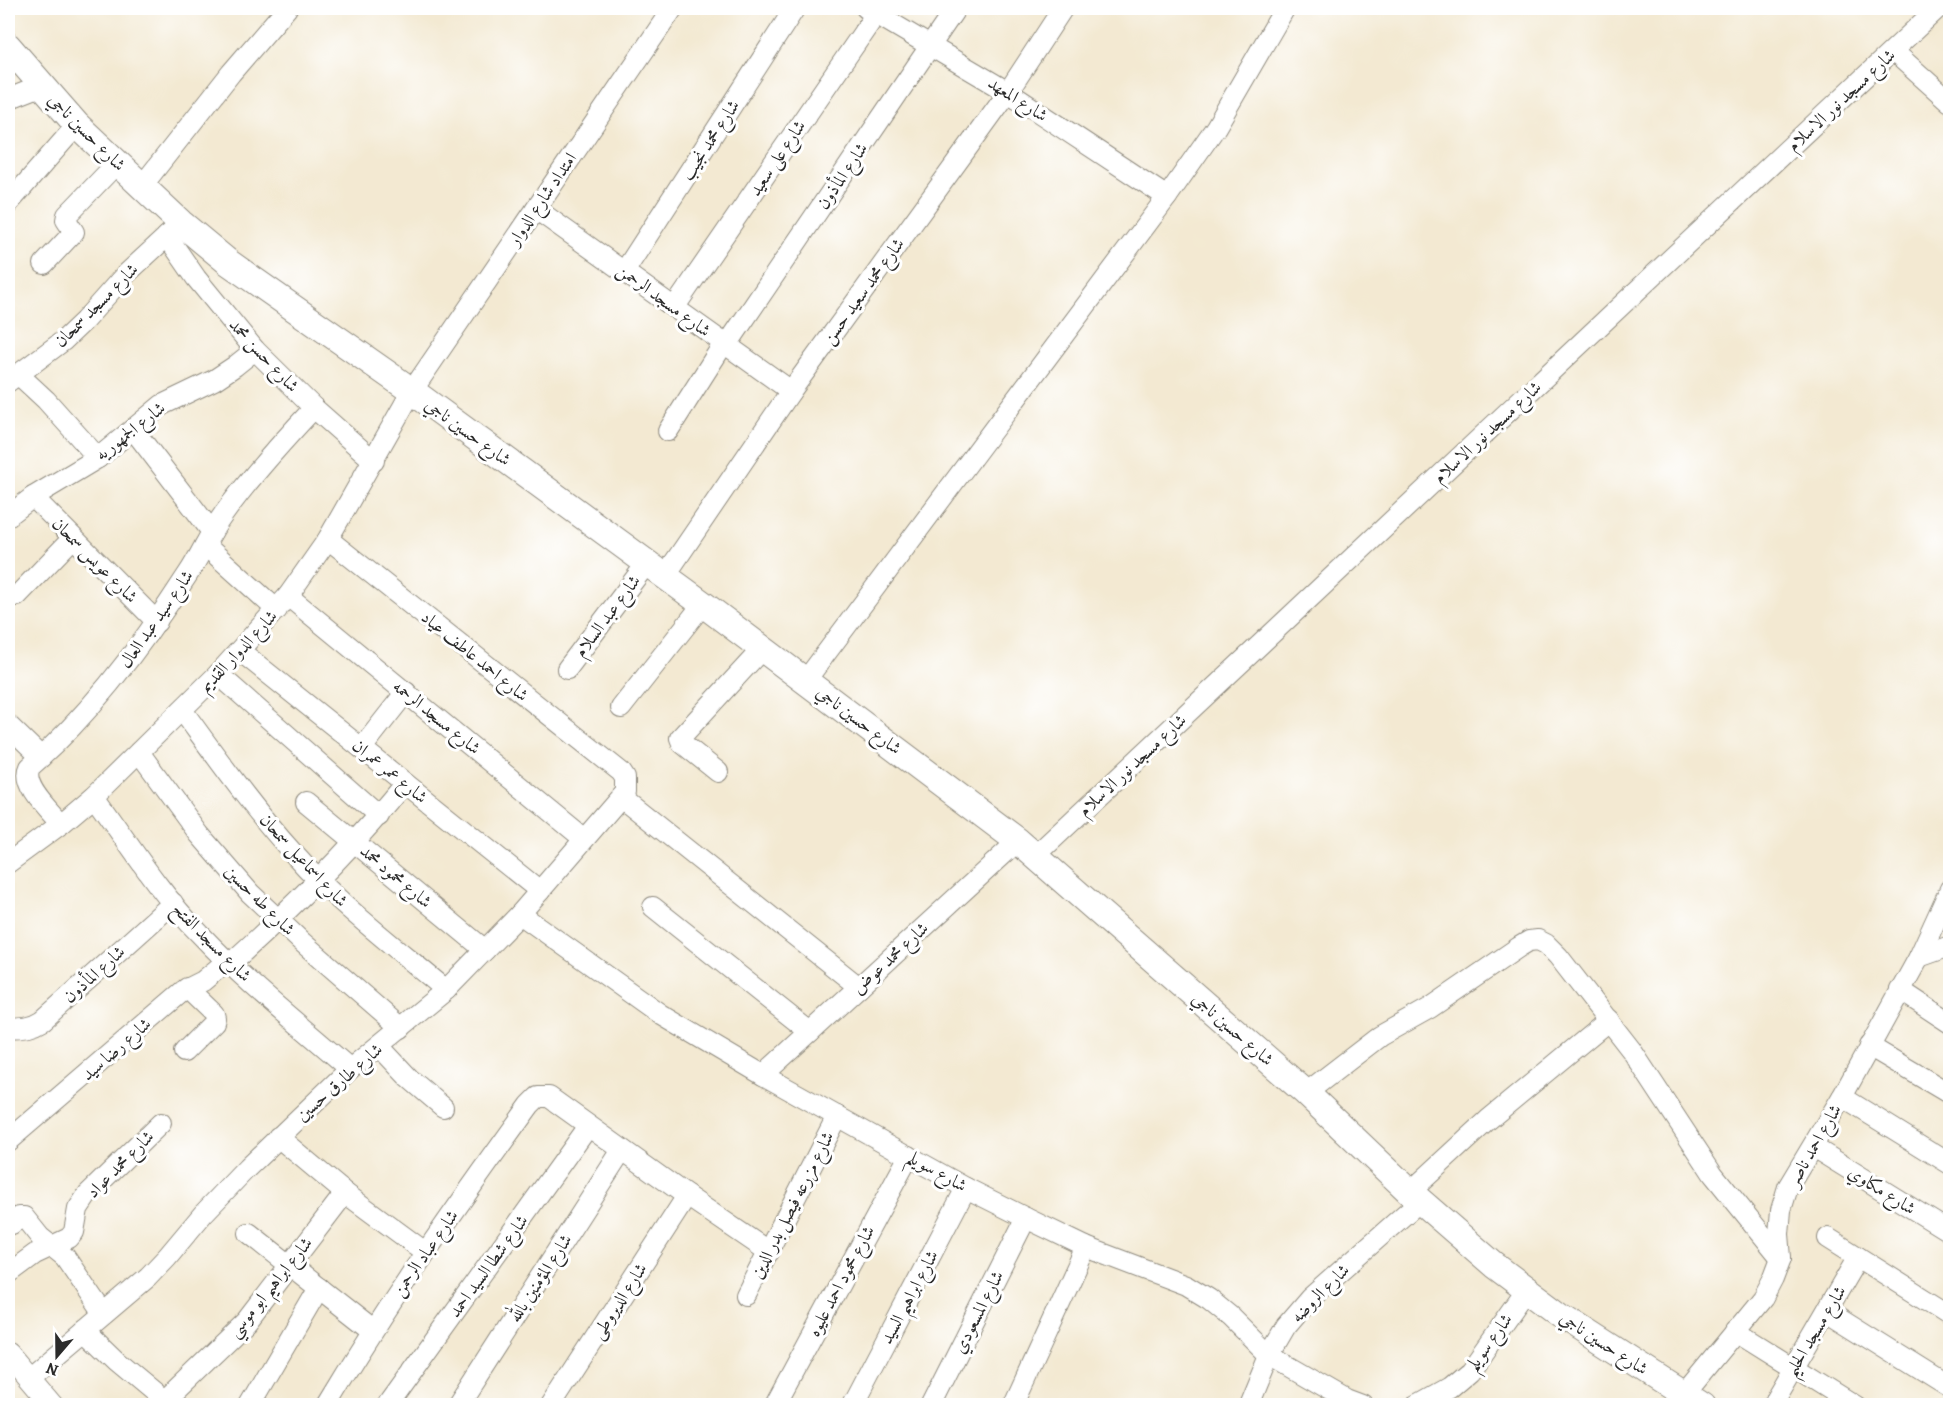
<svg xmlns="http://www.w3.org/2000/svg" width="1958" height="1413" font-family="Alegreya,Amiri,serif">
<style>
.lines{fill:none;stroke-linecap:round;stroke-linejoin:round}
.minor-casing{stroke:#8f8a7e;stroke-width:22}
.tertiary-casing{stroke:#8f8a7e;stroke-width:28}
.minor{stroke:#fff;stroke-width:20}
.tertiary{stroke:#fff;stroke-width:26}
.labels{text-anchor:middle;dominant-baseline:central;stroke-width:6;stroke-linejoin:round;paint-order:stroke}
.street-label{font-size:18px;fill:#2b2b2b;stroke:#fff}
</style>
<rect width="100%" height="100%" fill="#fff"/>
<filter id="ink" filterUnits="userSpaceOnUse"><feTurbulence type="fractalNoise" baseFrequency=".0167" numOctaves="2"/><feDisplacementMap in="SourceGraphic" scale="12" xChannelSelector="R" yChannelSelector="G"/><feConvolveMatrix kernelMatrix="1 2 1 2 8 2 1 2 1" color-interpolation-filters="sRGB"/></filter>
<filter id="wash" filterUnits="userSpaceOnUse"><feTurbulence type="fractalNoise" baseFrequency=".008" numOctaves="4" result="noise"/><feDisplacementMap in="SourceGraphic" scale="24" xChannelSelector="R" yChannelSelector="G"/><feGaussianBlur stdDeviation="1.35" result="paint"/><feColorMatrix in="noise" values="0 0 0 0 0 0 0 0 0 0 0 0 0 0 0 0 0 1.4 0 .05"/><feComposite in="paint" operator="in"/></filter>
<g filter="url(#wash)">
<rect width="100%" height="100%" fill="#f3e9d2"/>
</g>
<g filter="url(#ink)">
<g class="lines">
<g class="minor-casing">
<g id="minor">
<polyline points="866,8 1008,92 1167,197"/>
<polyline points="1893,51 1950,102"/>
<polyline points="8,99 41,86"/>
<polyline points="142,186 231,73 287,8"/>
<polyline points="8,204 77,125"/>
<polyline points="536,209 791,391"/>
<polyline points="167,236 196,278 255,350 314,408 374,461"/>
<polyline points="44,264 74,232 66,220 67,215 117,163"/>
<polyline points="624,272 795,8"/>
<polyline points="674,308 880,8"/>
<polyline points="727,345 956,8"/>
<polyline points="18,374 46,400 98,458"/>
<polyline points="8,382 63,341 84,321 124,276 176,228"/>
<polyline points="133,429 212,532"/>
<polyline points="668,431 724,343"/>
<polyline points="33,497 157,622"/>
<polyline points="8,516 33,497 98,458 162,405 214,380 235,366 255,350"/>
<polyline points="205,545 277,610"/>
<polyline points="665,576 791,391 1008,92 1063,8"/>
<polyline points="17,596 73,538"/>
<polyline points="288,596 584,839"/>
<polyline points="240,651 540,891"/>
<polyline points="567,669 647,563"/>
<polyline points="218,674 379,816"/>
<polyline points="806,680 1167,197 1216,127 1285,8"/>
<polyline points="621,708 703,604"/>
<path d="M 182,710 C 218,759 253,809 294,854 C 339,905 394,946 446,990"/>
<polyline points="8,725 41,757"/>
<polyline points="362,748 406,692"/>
<polyline points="139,752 199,834 250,893 302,942 401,1028"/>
<polyline points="718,772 682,743 680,738 763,648"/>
<path d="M 94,796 C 128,842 159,893 200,934 C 246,983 300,1025 350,1069"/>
<polyline points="621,797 859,987"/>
<polyline points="306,802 485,950"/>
<path d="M 61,824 C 49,810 21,785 30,767 C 90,715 145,641 188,574 C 201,555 209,534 223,515 C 250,477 282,442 314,408"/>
<polyline points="1035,856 1938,8"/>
<polyline points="8,863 61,824 94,796 218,674 288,596 328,539 412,391 673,8"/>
<polyline points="653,907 810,1032"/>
<polyline points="520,914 660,1014 763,1075 966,1188 1026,1218 1086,1247 1186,1285 1209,1299 1231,1317 1269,1355 1347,1400 1363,1406"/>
<polyline points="1919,957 1950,946"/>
<path d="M 230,964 C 293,907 352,849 405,783"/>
<polyline points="1900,990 1950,1023"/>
<path d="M 8,1028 C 22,1027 30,1028 43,1020 L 173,903"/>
<polyline points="379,1046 409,1078 443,1107"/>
<polyline points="1869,1046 1950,1094"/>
<polyline points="184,1052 214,1022 215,1018 214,1014 187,988"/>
<polyline points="763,1075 1018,841"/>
<polyline points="1306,1093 1380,1036 1430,1008 1519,947 1529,941 1538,940 1546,944 1558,956 1632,1051 1713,1174 1781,1258"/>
<polyline points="1842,1097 1950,1164"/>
<polyline points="278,1137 345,1193 425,1252"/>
<polyline points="8,1141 183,991 203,981 227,961"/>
<polyline points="1813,1147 1950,1232"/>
<polyline points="1410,1192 1488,1120 1609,1020"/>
<polyline points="8,1221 12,1224 19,1217 24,1217 40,1237 65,1257 104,1314"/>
<polyline points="249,1233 372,1330"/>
<polyline points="1828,1238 1950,1315"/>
<polyline points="8,1274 35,1254 69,1238 74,1232 78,1209 88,1194 161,1123"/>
<polyline points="746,1295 837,1116"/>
<polyline points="1827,1311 1950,1388"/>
<polyline points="85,1330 117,1361 171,1406"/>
<polyline points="1735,1331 1855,1406"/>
<polyline points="8,1353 53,1406"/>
<polyline points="30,1377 148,1277 167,1257 203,1214 247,1168 350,1069 446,990 520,914 625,792 625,778 621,772 328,539"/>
<polyline points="1684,1394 1763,1298 1773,1279 1781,1258 1779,1234 1781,1210 1788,1187 1842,1097 1919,957 1950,889"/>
<polyline points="164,1401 247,1321 345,1193"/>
<polyline points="250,1406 319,1288"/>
<path d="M 327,1406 C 389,1302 459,1203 530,1105 L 538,1097 L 549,1097 L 687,1196 L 769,1252"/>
<polyline points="387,1406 588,1126"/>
<polyline points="457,1406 622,1150"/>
<polyline points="551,1406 687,1196"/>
<polyline points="774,1406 909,1156"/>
<polyline points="852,1406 966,1188"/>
<polyline points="931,1406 1026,1218"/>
<polyline points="1013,1406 1086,1247"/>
<polyline points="1248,1406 1269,1355 1286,1326 1310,1298 1420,1201"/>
<polyline points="1416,1406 1450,1387 1470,1370 1526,1291"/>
<polyline points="1771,1406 1858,1257"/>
</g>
</g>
<g class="tertiary-casing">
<polyline id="tertiary" points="8,46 77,125 181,223 228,262 412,391 703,604 1018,841 1306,1093 1410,1192 1494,1265 1562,1316 1702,1406"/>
</g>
<use href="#minor" class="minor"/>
<use href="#tertiary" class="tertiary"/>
</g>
</g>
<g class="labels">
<g class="street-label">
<text transform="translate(1018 99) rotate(33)">شارع المعهد</text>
<text transform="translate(1841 100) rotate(-43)">شارع مسجد نور الاسلام</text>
<text transform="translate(87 132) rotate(45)">شارع حسين ناجي</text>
<text transform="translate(710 140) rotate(-57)">شارع محمد نجيب</text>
<text transform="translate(777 158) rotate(-56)">شارع على سعيد</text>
<text transform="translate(842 176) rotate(-56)">شارع المأذون</text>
<text transform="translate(542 199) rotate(-56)">امتداد شارع الدوار</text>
<text transform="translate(863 291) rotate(-54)">شارع محمد سعيد حسن</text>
<text transform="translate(664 300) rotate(36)">شارع مسجد الرحمن</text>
<text transform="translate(96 305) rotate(-45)">شارع مسجد سمحان</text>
<text transform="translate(264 355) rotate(47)">شارع حسن محمد</text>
<text transform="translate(130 431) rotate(-38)">شارع الجمهوريه</text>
<text transform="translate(468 432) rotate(36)">شارع حسين ناجي</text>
<text transform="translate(1487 432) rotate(-43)">شارع مسجد نور الاسلام</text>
<text transform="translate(95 560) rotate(45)">شارع عويس سمحان</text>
<text transform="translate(607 616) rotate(-53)">شارع عبد السلام</text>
<text transform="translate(156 619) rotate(-55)">شارع سيد عبد العال</text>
<text transform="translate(238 651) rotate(-47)">شارع الدوار القديم</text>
<text transform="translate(475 656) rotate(39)">شارع احمد عاطف عياد</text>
<text transform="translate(437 717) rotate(39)">شارع مسجد الرحمه</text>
<text transform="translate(859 720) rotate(37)">شارع حسين ناجي</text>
<text transform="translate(1132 765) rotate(-43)">شارع مسجد نور الاسلام</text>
<text transform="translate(390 771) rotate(39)">شارع عمر عمران</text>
<text transform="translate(304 860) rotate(47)">شارع اسماعيل سمحان</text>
<text transform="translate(396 876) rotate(40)">شارع محمود محمد</text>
<text transform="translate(260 900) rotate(45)">شارع طه حسين</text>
<text transform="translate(212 942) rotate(45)">شارع مسجد الفتح</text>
<text transform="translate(890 958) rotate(-43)">شارع محمد عوض</text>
<text transform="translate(94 974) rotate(-42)">شارع المأذون</text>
<text transform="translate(1233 1029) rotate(41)">شارع حسين ناجي</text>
<text transform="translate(116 1049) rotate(-41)">شارع رضا سيد</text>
<text transform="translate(339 1082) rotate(-41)">شارع طارق حسين</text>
<text transform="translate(1814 1145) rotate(-60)">شارع احمد ناصر</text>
<text transform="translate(120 1164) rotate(-45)">شارع محمد عواد</text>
<text transform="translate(937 1171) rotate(29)">شارع سويلم</text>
<text transform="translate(1882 1190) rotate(32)">شارع مكاوي</text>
<text transform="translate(792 1205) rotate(-63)">شارع مزرعه فيصل بدر الدين</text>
<text transform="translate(425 1253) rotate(-55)">شارع عباد الرحمن</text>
<text transform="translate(488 1266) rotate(-54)">شارع شطا السيد احمد</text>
<text transform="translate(540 1278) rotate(-57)">شارع المؤمنين بالله</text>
<text transform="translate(841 1281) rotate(-62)">شارع محمود احمد عليوه</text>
<text transform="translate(270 1287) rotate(-51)">شارع ابراهيم ابو موسي</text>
<text transform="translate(1320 1293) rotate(-45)">شارع الروضه</text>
<text transform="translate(909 1297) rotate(-62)">شارع ابراهيم السيد</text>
<text transform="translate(619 1301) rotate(-57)">شارع الديروطى</text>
<text transform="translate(978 1312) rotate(-63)">شارع المسعودي</text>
<text transform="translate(1815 1331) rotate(-59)">شارع مسجد الحليم</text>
<text transform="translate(1489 1342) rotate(-54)">شارع سويلم</text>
<text transform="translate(1604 1343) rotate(33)">شارع حسين ناجي</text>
</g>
</g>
<rect width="1958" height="1413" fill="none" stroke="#fff" stroke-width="30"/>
<g transform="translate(57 1356) rotate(200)" stroke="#ffffff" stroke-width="4.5" paint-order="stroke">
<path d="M0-4.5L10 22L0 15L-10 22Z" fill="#2b2b2b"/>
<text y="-9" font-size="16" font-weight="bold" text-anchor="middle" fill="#2b2b2b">N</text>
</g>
</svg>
